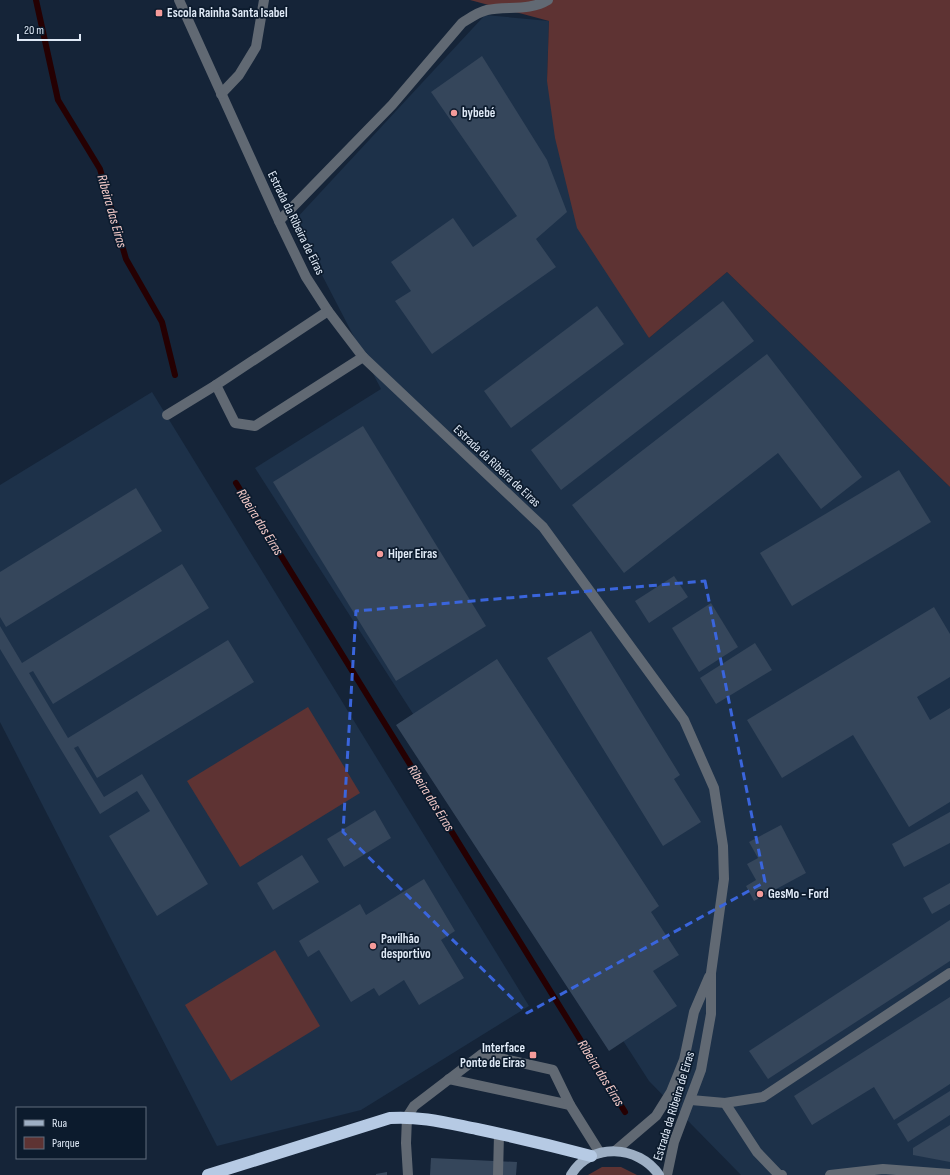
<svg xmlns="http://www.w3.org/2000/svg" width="950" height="1175" font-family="'Sofia Sans Condensed',sans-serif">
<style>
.built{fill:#1d3149}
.green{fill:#5e3333}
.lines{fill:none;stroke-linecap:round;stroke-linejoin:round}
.stream{stroke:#250002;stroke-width:6}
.building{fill:#35465b}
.minor{stroke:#616973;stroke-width:10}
.major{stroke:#9eafc4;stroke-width:10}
.highway{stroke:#b6cae4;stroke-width:12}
.marked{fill:none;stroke:#3a65dc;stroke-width:3;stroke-dasharray:8 5;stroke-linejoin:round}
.poi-dot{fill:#f59b9a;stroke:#0c1b2d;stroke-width:1.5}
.labels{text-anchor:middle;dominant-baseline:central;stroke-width:3.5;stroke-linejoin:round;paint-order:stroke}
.poi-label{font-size:13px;font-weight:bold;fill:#dfe9f6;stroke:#0c1b2d;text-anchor:start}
.street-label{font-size:13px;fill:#dfe9f6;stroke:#0c1b2d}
.water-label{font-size:14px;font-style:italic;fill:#f5cbc9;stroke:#0c1b2d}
</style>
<rect width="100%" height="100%" fill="#152438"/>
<g class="built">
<polygon points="485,15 549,21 547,81 649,338 727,272 950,487 950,1175 741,1175 649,1081 255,468 381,389 294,221"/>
<polygon points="152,392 529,1006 361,1110 217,1146 0,722 0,485"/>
</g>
<g class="green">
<polygon points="470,0 950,0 950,487 727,272 649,338 577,228 555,138 547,81 549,21"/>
<polygon points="308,707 360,793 240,867 187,781"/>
<polygon points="275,950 320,1026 231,1081 185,1005"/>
<polygon points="602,1167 621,1167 637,1175 588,1175"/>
</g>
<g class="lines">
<g class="stream">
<polyline points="36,0 58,100 100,169 126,259 162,322 175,375"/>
<polyline points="236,483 625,1112"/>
</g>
</g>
<g class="building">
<polygon points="482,56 547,160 567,212 536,239 556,267 432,354 395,301 411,291 391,262 453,218 473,247 517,216 431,92"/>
<polygon points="723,301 754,341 561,490 531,450"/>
<polygon points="597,306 624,344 511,428 484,391"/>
<polygon points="767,354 862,477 821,509 778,453 624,573 572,505"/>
<polygon points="363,426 486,626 396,681 273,482"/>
<polygon points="899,470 931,522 792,606 760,553"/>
<polygon points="136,488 162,531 6,627 0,617 0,572"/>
<polygon points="182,564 209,608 53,704 33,671 29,673 68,738 228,640 254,682 97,778 78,746 74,748 104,797 142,774 208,884 157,916 109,836 150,811 137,791 100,814 0,649 0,626 22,663"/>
<polygon points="674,576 688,597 649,623 635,601"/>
<polygon points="711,603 738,647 699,672 672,628"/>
<polygon points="934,607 950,634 950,677 917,697 930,720 950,708 950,802 909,827 853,735 782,778 747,720"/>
<polygon points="591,631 680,775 674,779 701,822 663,846 547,658"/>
<polygon points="755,643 772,670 716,704 700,678"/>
<polygon points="497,659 659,906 651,912 679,955 653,971 677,1006 609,1051 396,725"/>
<polygon points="375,810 391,838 344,867 327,839"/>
<polygon points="950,812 950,843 904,867 892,844"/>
<polygon points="781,825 806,873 754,901 746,886 756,880 747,864 758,858 749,842"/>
<polygon points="302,855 319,882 273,910 257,883"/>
<polygon points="424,879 455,931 441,940 464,978 419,1005 404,980 379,996 374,988 351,1002 319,950 308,957 299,941 360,904 366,915"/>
<polygon points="950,883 950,904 932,914 923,898"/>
<polygon points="950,920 950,961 768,1079 749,1051"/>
<polygon points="950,997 950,1084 894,1120 874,1087 812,1125 794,1096"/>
<polygon points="950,1091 950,1115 908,1142 897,1124"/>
<polygon points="950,1125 950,1162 913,1155 913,1148"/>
<polygon points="431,1158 517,1162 516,1175 430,1175"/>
<polygon points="387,1172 387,1175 376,1175 376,1174"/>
</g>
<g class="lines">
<g class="minor">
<polyline points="179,0 279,221 306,277 328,311 363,357 543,527 684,720 714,788 723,846 724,879 711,973 711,1014 701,1070 674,1142 667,1175"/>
<polyline points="221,94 239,75 256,47 264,0"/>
<path d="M 279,221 L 392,105 L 462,23 C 470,18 478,12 487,10 C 507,6 530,11 548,0"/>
<polyline points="328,311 216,385 235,423 255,426 363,357"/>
<polyline points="167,415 216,385"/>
<polyline points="449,1079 570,1105"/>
<polyline points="691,1100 725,1103 763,1097 950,973"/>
<polyline points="725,1103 757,1152 779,1175 782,1175"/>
<polyline points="615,1151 656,1116 671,1092 684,1060 694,1012 709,977"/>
<polyline points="408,1175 406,1143 407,1117 414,1106 482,1054 553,1070 570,1105 600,1153"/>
<polyline points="498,1175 499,1134"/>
<polyline points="830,1175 883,1169 950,1174"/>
</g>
<path class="major" d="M 571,1175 C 590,1142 639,1145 659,1175"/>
<path class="highway" d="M 208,1175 L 390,1118 C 421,1116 447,1123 477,1129 C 515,1137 553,1146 591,1156"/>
</g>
<path class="marked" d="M 705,581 L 765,882 L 527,1013 L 343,832 L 356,611 Z"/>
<g class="poi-dot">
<rect x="155" y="9" width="8" height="8" rx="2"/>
<circle cx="454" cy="113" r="4"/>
<circle cx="380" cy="554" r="4"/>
<circle cx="760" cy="894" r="4"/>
<circle cx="373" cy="946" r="4"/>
<rect x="529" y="1051" width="8" height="8" rx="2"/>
</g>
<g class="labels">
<g class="poi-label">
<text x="167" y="13">Escola Rainha Santa Isabel</text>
<text x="462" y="113">bybebé</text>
<text x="388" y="554">Hiper Eiras</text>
<text x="768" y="894">GesMo - Ford</text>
<text x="381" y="939">Pavilhão<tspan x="381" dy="15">desportivo</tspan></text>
<text x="525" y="1048" text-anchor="end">Interface<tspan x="525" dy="15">Ponte de Eiras</tspan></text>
</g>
<g class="street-label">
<text transform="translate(296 223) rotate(64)">Estrada da Ribeira de Eiras</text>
<text transform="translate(497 466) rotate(43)">Estrada da Ribeira de Eiras</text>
<text transform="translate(674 1106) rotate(-73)">Estrada da Ribeira de Eiras</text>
</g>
<g class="water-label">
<text transform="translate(112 211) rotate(74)">Ribeira das Eiras</text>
<text transform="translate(260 522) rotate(58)">Ribeira das Eiras</text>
<text transform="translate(431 798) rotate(58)">Ribeira das Eiras</text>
<text transform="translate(601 1073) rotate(58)">Ribeira das Eiras</text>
</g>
</g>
<rect x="16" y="1107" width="130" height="52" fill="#0c1b2d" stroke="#606d7d"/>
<rect x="24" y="1120" width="20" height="6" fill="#9eafc4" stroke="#606d7d"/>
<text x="52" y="1127" font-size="12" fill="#dfe9f6">Rua</text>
<rect x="24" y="1137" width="20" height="12" fill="#5e3333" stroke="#606d7d"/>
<text x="52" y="1147" font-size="12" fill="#dfe9f6">Parque</text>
<path d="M18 34v6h62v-6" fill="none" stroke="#dfe9f6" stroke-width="2"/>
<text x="24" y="34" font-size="12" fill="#dfe9f6" stroke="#0c1b2d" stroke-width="3" paint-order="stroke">20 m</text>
</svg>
